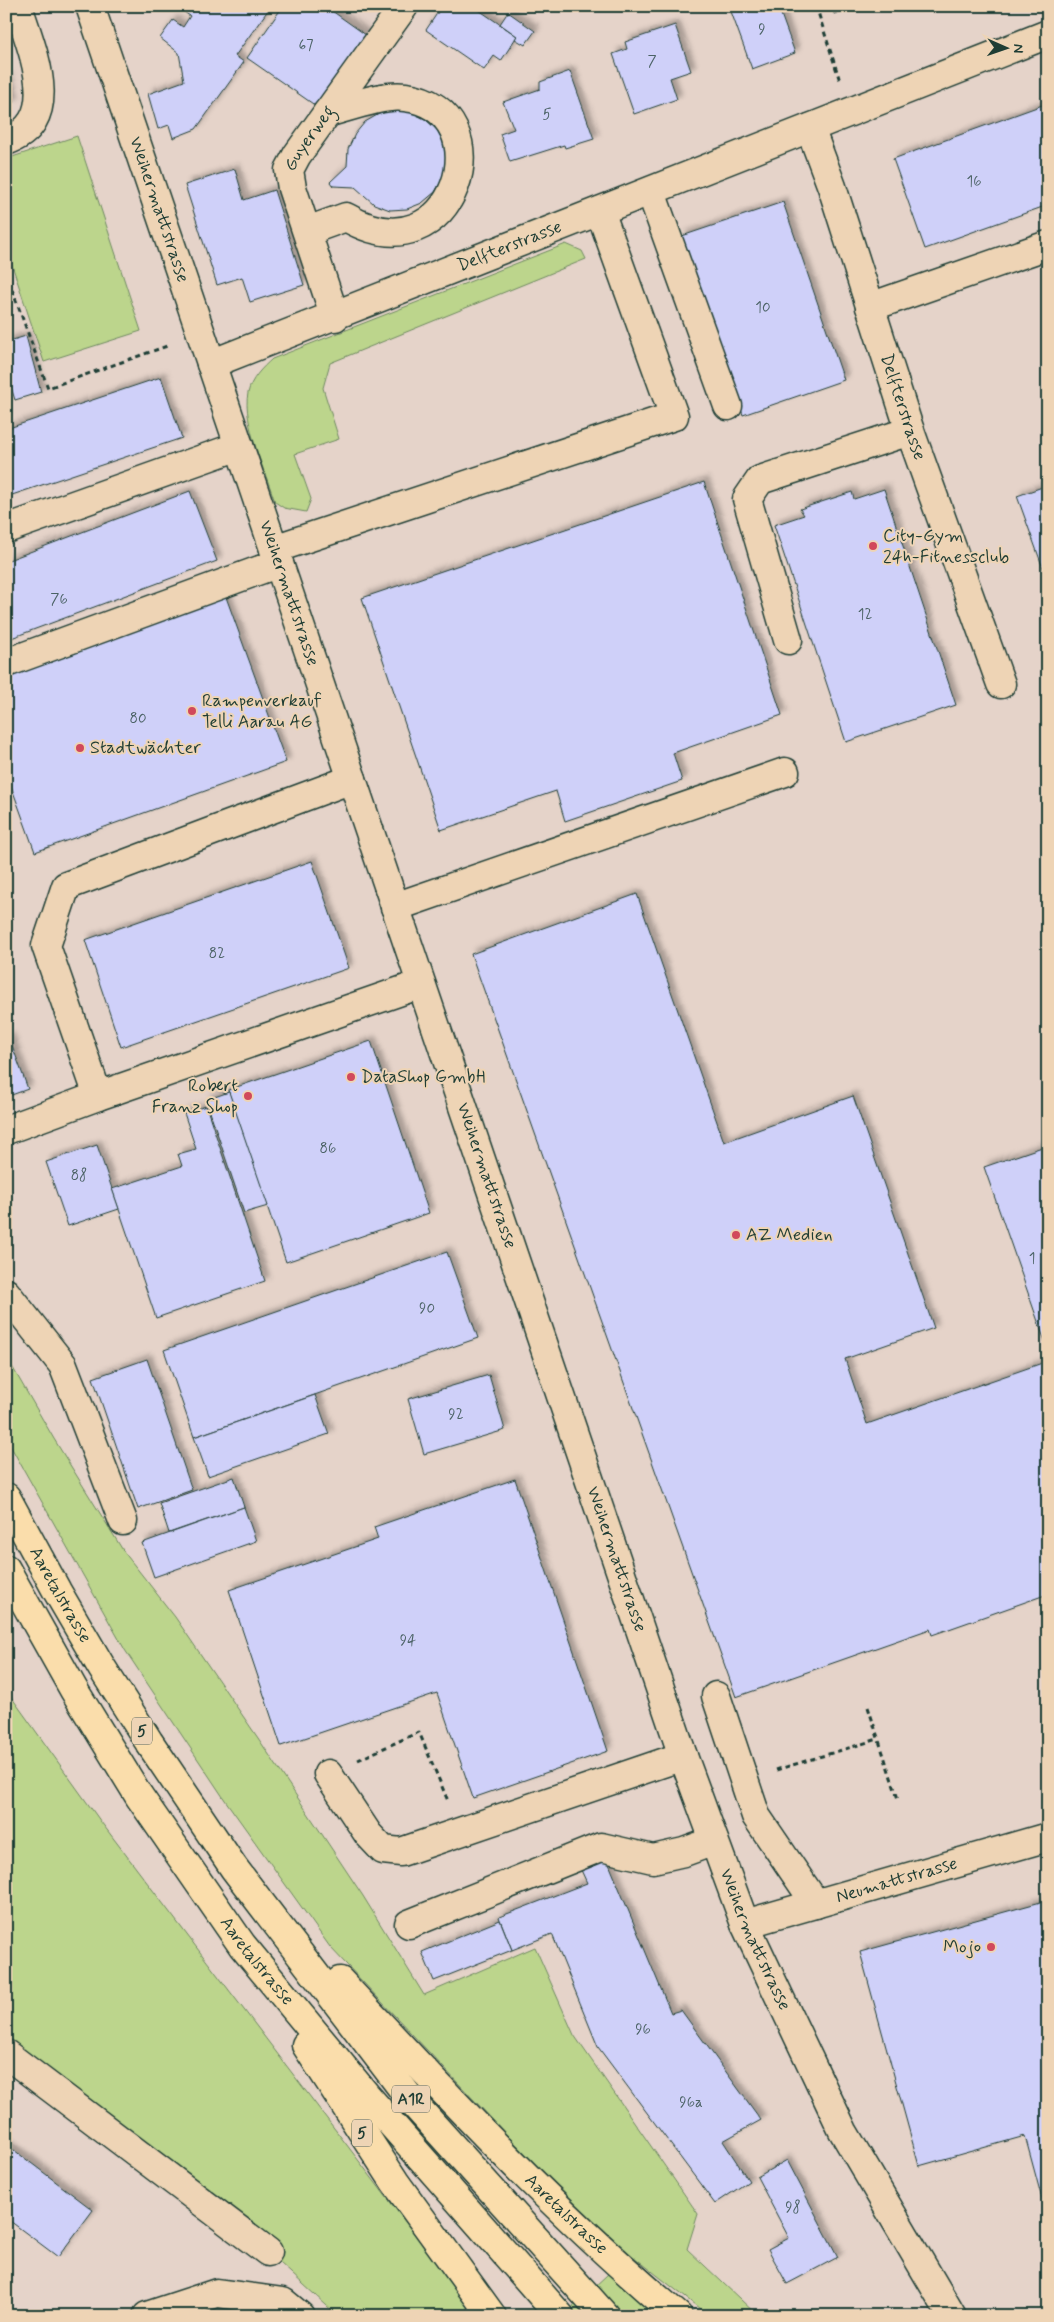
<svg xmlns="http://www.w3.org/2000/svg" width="1054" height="2322" font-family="Mynerve,sans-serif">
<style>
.green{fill:#bcd58c;stroke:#6e8960}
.building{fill:#cfd0f9;stroke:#1f3d34;filter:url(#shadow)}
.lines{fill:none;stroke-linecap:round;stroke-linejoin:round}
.minor-casing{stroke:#1f3d34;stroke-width:31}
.major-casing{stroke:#1f3d34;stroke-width:31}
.path{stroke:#1f3d34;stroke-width:3;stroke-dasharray:5 4;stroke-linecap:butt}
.minor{stroke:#eed4b5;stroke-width:28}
.major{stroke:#faddab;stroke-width:28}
.poi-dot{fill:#d1495b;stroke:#eed4b5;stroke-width:2}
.labels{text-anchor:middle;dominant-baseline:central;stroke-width:4;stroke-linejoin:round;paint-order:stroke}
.number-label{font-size:15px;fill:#4b6265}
.shield{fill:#eed4b5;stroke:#5d6a5b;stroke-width:1}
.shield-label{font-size:16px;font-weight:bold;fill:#1f3d34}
.street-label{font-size:18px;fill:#1f3d34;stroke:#eed4b5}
.poi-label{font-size:18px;fill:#1f3d34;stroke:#eed4b5;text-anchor:start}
</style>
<defs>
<filter id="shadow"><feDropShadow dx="4.5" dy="-4.5" stdDeviation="2.5" flood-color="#0004"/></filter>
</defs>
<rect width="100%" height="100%" fill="#e5d3c9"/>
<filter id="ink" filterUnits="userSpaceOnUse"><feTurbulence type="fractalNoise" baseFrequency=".02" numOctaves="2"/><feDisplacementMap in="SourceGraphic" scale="10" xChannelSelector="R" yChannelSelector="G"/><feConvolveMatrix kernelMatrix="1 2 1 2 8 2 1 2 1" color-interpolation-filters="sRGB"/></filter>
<g filter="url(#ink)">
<g class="green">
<polygon points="77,136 141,331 44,362 6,247 6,159"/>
<path d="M 566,244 L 582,251 L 586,259 L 330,363 L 323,388 L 339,439 L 295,454 L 311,499 L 306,512 L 284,508 L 275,502 C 266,473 242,422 248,393 C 251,379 262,368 272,359 Z"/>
<polygon points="6,1356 54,1439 124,1552 175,1617 258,1738 363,1896 424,1995 535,1947 574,2035 698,2214 687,2249 758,2316 709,2316 587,2220 330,1947 225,1800 125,1650 6,1438"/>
<polygon points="7,1691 101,1822 477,2316 338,2316 268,2252 37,2060 6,2037"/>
<polygon points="608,2274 656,2316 563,2316"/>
</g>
<g class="building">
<polygon points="184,6 271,6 235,56 244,62 196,129 173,138 169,125 158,129 148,94 184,81 179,53 160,38 173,20 183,27 190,16 181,10"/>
<polygon points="283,6 325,6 366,35 316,106 247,58"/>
<polygon points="442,6 473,6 517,36 501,61 494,56 484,70 426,30"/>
<polygon points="729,6 778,6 795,53 752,69"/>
<polygon points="832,6 858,6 834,14"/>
<polygon points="508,12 535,31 525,45 515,39 517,36 500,24"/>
<polygon points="675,25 691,71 670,78 677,99 634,114 613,54 627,49 625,42"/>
<polygon points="570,71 594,139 565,148 564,145 510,162 500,134 514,129 503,102 540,89 540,82"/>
<polygon points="6,76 14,102 6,104"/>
<polygon points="1048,103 1048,205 925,249 893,159"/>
<polygon points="394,110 411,112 425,119 437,130 445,145 447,161 443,178 435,192 422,203 407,209 390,210 374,204 355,187 333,186 330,182 347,166 348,149 355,134 365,122 379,114"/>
<polygon points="235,169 244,200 274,190 304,285 250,302 242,277 217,285 185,185"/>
<polygon points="783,202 844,380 743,415 682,236"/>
<polygon points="26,336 41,392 15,400 6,371 6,342"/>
<polygon points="161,377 182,438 6,497 6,429"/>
<polygon points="704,482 782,715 673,753 682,781 565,821 556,791 441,830 362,598"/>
<polygon points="1048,485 1048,582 1017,496"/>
<polygon points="884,489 956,705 846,742 774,525 804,515 800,509 852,492 854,499"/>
<polygon points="190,491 217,561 6,640 6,561"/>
<polygon points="226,597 286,762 35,852 6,772 6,676"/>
<polygon points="312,861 349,968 121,1047 85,940"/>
<polygon points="637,894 724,1142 853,1096 934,1328 845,1359 867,1424 1048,1361 1048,1594 932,1635 930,1629 736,1697 471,954"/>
<polygon points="9,1037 28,1089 6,1097 6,1038"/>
<polygon points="371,1041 429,1213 286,1262 228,1090"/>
<polygon points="229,1092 268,1206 244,1213 206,1100"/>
<polygon points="206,1106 265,1281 156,1318 112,1189 182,1166 178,1154 196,1149 184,1113"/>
<polygon points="97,1145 119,1209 68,1226 46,1162"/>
<polygon points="1048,1145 1048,1350 984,1167"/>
<polygon points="447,1252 478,1338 194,1437 164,1350"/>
<polygon points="147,1359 192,1490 138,1509 93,1378"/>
<polygon points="489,1375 505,1430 424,1454 408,1399"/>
<polygon points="315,1395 329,1434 208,1476 194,1437"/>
<polygon points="234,1477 244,1507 169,1533 159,1503"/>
<polygon points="515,1479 608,1751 473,1798 437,1693 281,1746 229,1590 378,1539 374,1527"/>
<polygon points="244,1507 256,1541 154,1577 142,1543"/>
<polygon points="607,1859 671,2013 681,2010 761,2120 723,2141 749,2181 715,2204 598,2047 552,1934 512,1950 499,1917 587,1883 581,1870"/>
<polygon points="1048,1900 1048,2221 1025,2136 919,2166 860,1952"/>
<polygon points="500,1920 512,1950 434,1981 422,1952"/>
<polygon points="6,2144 93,2210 58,2257 6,2218"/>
<polygon points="787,2160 838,2257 787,2284 768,2249 789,2238 757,2177"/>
</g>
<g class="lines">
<g class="minor-casing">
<g id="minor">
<path id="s1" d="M 90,6 L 683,1756 L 745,1924 L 843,2131 L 952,2316"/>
<path id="s2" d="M 810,128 L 832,187 L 910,431 L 1001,684"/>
<path d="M 6,141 C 65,121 31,48 18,6"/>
<polyline points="651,192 728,406"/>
<path d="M 307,231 L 346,217 C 456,282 506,109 405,97 C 383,94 349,107 327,113"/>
<polyline points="870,307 1048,245"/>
<path id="s3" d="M 335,317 L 292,188 L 289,170 L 297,155 L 404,6"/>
<path id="s4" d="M 211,364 L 1048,34"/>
<polyline points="6,529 239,446"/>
<polyline points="274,549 674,416 600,211"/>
<polyline points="788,640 747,499 760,480 910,431"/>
<polyline points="6,663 279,563"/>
<polyline points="352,779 66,886 46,946 98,1096 421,984"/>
<polyline points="395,907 785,772"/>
<polyline points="6,1130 98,1096"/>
<polyline points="6,1293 63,1365 123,1521"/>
<polyline points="716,1696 756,1816 816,1904"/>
<polyline points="328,1774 368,1834 383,1850 401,1852 683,1756"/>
<polyline points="409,1924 601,1847 653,1859 684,1852 714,1841"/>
<path id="s5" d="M 745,1924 L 1048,1837"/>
<polyline points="6,2054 268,2252"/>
<polyline points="147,2316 217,2293 283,2302 300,2316"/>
</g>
</g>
<g class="major-casing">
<g id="major">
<path id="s6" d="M 6,1497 L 57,1591 L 102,1668 L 149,1742 L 234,1868 L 415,2105 L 605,2316"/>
<path id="s7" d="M 6,1569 L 74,1690 L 139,1796 L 242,1945 L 366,2095 L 560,2316"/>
<path id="s8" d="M 340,1981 C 448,2097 557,2214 678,2316"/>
<polyline points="306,2045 395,2182 492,2316"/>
</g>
</g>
<g class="path">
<polyline points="816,6 840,81"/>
<polyline points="6,273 48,388 170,345"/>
<polyline points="868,1707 898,1799"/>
<polyline points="358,1760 419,1732 448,1801"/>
<polyline points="776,1770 878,1739"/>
</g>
<use href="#minor" class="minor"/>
<use href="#major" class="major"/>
</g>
</g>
<g class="poi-dot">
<circle cx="873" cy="546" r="5"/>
<circle cx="192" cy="711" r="5"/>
<circle cx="80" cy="748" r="5"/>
<circle cx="351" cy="1077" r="5"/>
<circle cx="248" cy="1096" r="5"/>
<circle cx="736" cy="1235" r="5"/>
<circle cx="991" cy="1947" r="5"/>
</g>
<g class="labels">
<g class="number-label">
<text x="762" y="30">9</text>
<text x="306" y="46">67</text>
<text x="652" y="62">7</text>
<text x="547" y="115">5</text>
<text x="974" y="182">16</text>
<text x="763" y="308">10</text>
<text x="59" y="600">76</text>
<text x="865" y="615">12</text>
<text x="138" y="719">80</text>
<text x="217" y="954">82</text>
<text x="328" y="1149">86</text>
<text x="79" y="1176">88</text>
<text x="1032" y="1259">1</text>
<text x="427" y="1309">90</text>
<text x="456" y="1415">92</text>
<text x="408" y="1641">94</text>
<text x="643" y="2030">96</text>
<text x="691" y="2103">96a</text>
<text x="793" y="2208">98</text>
</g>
<g class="shield">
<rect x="132" y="1717.5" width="20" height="27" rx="4"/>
<rect x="392" y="2085.5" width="38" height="27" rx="4"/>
<rect x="352" y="2119.5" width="20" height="27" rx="4"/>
</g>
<g class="shield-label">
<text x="142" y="1731">5</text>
<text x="411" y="2099">A1R</text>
<text x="362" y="2133">5</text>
</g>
<g class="street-label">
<text stroke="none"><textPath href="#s3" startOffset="192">Guyerweg</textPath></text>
<text stroke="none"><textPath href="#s1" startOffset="215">Weihermattstrasse</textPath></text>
<text stroke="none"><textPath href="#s4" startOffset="321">Delfterstrasse</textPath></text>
<text stroke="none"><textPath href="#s2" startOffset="294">Delfterstrasse</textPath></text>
<text stroke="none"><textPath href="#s1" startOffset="620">Weihermattstrasse</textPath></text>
<text stroke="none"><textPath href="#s1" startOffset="1235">Weihermattstrasse</textPath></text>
<text stroke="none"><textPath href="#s1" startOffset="1640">Weihermattstrasse</textPath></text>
<text stroke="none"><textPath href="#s6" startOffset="112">Aaretalstrasse</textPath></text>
<text stroke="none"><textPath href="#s5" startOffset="158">Neumattstrasse</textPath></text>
<text stroke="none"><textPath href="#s1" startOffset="2045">Weihermattstrasse</textPath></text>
<text stroke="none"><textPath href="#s7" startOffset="466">Aaretalstrasse</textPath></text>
<text stroke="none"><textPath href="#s8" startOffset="325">Aaretalstrasse</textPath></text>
</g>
<g class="poi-label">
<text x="883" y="536">City-Gym<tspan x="883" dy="21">24h-Fitnessclub</tspan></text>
<text x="202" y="701">Rampenverkauf<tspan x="202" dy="21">Telli Aarau AG</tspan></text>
<text x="90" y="748">Stadtwächter</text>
<text x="361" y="1077">DataShop GmbH</text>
<text x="238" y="1086" text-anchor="end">Robert<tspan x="238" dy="21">Franz Shop</tspan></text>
<text x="746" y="1235">AZ Medien</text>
<text x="981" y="1947" text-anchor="end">Mojo</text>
</g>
</g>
<rect width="1054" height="2322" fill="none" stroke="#eed4b5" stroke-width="25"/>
<rect x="12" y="12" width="1029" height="2297" fill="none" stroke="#1f3d34" stroke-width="2" filter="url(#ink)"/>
<g transform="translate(1006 48) rotate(92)" stroke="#eed4b5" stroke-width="4" paint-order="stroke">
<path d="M0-4L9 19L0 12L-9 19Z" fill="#1f3d34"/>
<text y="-8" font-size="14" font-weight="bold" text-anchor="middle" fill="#1f3d34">N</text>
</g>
</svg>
